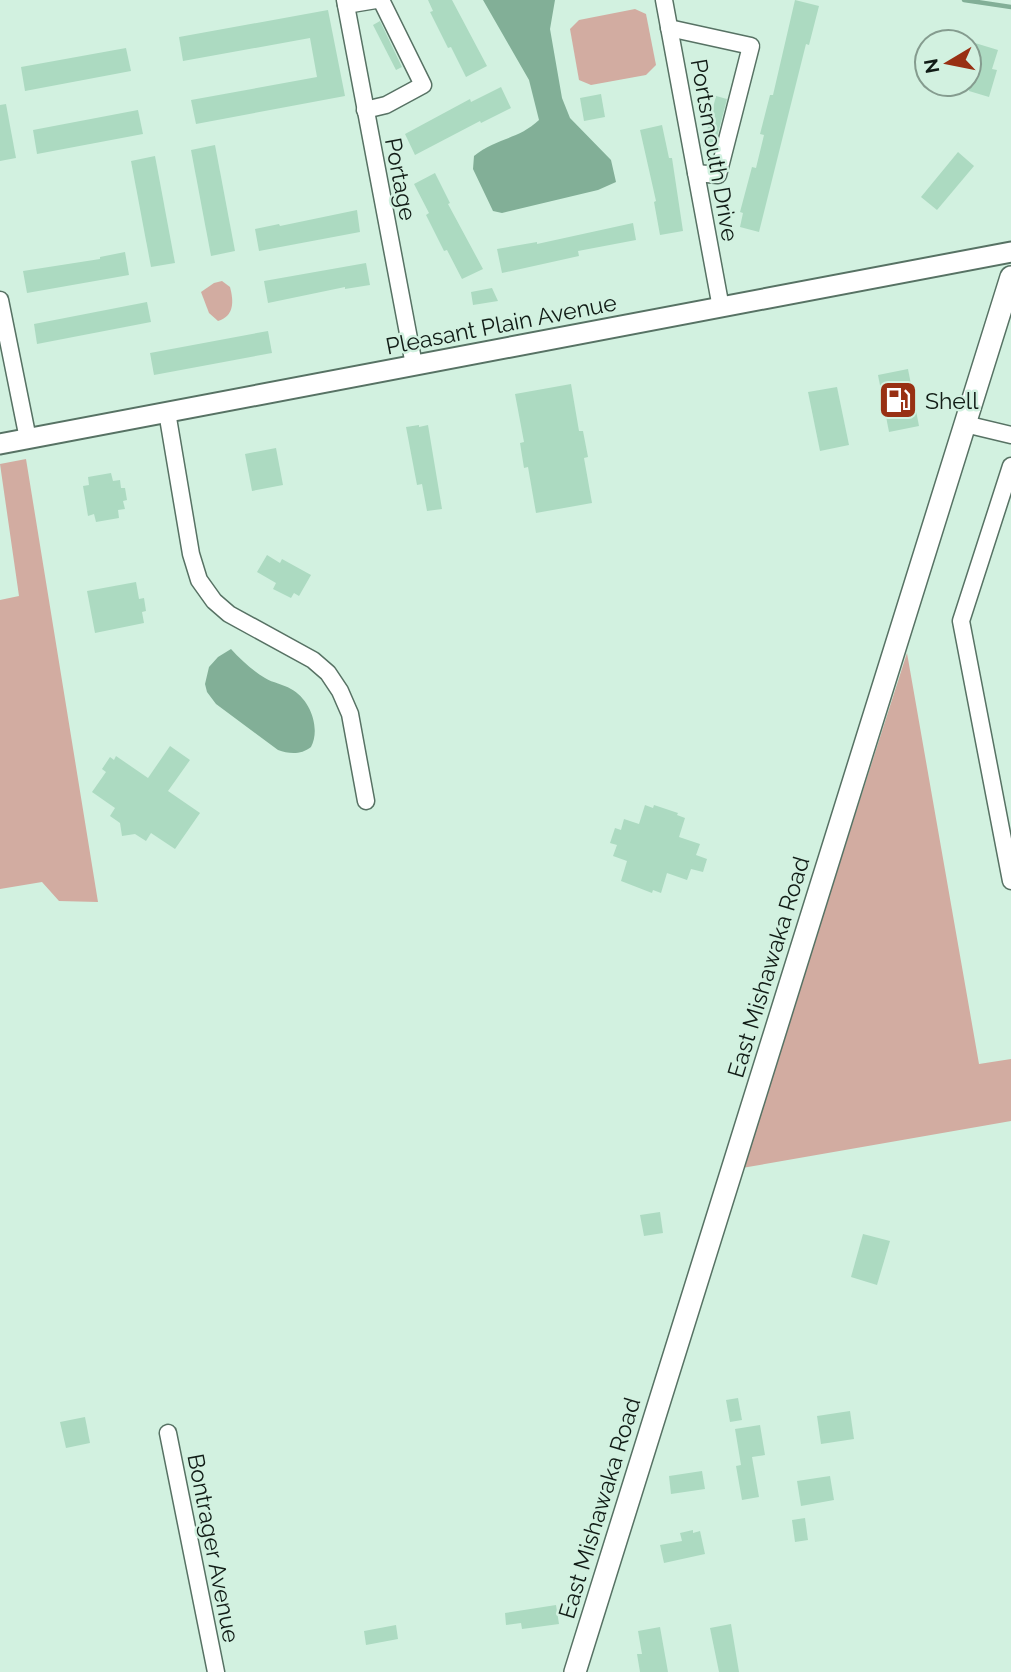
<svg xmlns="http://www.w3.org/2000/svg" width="1011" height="1672" font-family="Raleway,sans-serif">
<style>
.green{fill:#d2aca1}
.water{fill:#82af97}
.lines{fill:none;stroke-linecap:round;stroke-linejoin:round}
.stream{stroke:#82af97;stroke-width:4.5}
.building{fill:#acdac1}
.minor-casing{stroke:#577264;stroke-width:19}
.tertiary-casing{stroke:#577264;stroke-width:23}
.secondary-casing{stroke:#577264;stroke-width:24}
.minor{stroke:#fff;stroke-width:16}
.tertiary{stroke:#fff;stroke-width:19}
.secondary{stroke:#fff;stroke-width:21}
.labels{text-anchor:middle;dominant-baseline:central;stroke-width:5;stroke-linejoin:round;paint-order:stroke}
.street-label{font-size:23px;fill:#111c16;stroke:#d2f1e0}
.poi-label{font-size:23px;fill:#111c16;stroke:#d2f1e0;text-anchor:start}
</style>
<rect width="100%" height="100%" fill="#d2f1e0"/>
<g class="green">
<polygon points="635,9 646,14 656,65 646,75 591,85 579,80 570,29 579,20"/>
<path d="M 222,281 L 230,287 C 234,302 234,316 218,321 L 209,313 L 201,292 L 214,283 Z"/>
<polygon points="26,459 98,902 59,901 42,882 0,889 0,600 19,596 0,464"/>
<polygon points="907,653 979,1064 1011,1059 1011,1121 742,1168"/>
</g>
<g class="water">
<path d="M 483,0 L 555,0 L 550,29 L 562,98 L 570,118 L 611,160 L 616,182 L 598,190 L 502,213 L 493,211 L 473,169 L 474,156 C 495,138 518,140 539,120 L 529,80 Z"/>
<path d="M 231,649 C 241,660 252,670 265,678 C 273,683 283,684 291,689 C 310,699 321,728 311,747 C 301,755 289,754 278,750 L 216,704 L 207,692 L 205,684 L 209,667 L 218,657 Z"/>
</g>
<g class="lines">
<polyline class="stream" points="964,0 1011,7"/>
</g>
<g class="building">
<polygon points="428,0 452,0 487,66 466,77 451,47 448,48 430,12 433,11"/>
<polygon points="795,0 819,6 809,45 806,44 759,232 740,227 743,213 740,212 752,167 756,168 764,135 760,134 770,95 773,95"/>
<polygon points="328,10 345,96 196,124 191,100 317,77 310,38 183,61 179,37"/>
<polygon points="380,21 402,67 396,70 373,25"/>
<polygon points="975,43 998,50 992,69 997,70 989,97 969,91 969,62"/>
<polygon points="126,48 131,71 25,91 21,67"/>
<polygon points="501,87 511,108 481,123 480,121 415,155 405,134 470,99 471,102"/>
<polygon points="601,94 605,117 584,121 580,98"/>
<polygon points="716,96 727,99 714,149 703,146"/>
<polygon points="6,104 16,158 0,161 0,105"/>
<polygon points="138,110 143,134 37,154 33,130"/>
<polygon points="662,125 669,158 672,158 683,231 660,235 654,202 656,201 640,130"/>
<polygon points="215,145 235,251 211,256 191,150"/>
<polygon points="958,152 974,166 937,210 921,197"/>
<polygon points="155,156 175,263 151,267 131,161"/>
<polygon points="435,173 450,203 448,204 483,269 462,279 447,250 444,251 426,215 429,213 414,184"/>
<polygon points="357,210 360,232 259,251 255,229 279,224 280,226"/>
<polygon points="633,223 636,240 578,251 579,256 502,273 497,249 537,242 537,244"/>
<polygon points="125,252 129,275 27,293 23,271 100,259 100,257"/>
<polygon points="366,263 370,285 345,289 345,287 268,303 264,281"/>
<polygon points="492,288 498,301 473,305 471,292"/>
<polygon points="147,302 151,322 37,344 34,324"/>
<polygon points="268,331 272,353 154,375 150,353"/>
<polygon points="908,369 919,426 889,432 878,375"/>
<polygon points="571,384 579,431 583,431 588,457 584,458 592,503 536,513 528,467 524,468 520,443 524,442 515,394"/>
<polygon points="837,387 849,445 820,451 808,392"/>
<polygon points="419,425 419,427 428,425 442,509 427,511 422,484 417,485 406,427"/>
<polygon points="276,448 283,485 252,491 245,454"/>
<polygon points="111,473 113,481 120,480 121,488 125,488 127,500 123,501 125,509 118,510 119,518 96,522 94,514 88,516 83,486 89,485 88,477"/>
<polygon points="267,555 280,563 282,559 311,575 299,596 294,593 291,598 273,589 276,583 257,572"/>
<polygon points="136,582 139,599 144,598 146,611 142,612 144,623 95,633 87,591"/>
<polygon points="170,746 190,760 168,791 200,813 175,849 151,833 146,841 135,834 122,836 120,823 110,816 115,808 92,792 106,772 102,769 110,757 114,760 116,756 148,778"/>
<polygon points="645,805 653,808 654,805 678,813 677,815 685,818 679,837 700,844 696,855 707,859 703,872 691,869 687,880 667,873 661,893 653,890 652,893 621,881 627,861 613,856 617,845 610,843 615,828 621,830 624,819 639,824"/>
<polygon points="660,1212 663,1233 644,1236 640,1215"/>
<polygon points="863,1234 890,1241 877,1285 851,1277"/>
<polygon points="738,1398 742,1420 730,1422 726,1400"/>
<polygon points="850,1411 854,1439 821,1444 817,1416"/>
<polygon points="85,1417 90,1443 66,1448 60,1422"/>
<polygon points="760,1425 765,1455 752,1457 759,1497 742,1500 736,1466 741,1465 735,1429"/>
<polygon points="702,1471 705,1489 671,1494 669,1476"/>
<polygon points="830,1476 834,1500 801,1506 797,1481"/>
<polygon points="805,1518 808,1540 795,1542 792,1520"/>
<polygon points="693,1530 693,1533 700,1531 705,1554 664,1563 660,1545 682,1541 680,1533"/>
<polygon points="556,1605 559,1624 522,1629 521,1623 506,1625 505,1613"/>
<polygon points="731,1624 739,1672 719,1672 710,1628"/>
<polygon points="396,1625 398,1639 366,1645 364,1631"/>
<polygon points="660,1627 668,1672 640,1672 637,1654 642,1654 638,1631"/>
</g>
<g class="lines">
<g class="minor-casing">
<g id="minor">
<polyline points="345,0 414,365"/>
<polyline points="664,0 721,308"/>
<polyline points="346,5 376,0"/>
<polyline points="669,28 751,46 718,175 696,173"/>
<polyline points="365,110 386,105 423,85 381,0"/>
<polyline points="0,300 28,439"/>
<polyline points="167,412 191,554 199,580 214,601 229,614 313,660 328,673 340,691 350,714 366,801"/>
<polyline points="965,424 1011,435"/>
<polyline points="1011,466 961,621 1011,881"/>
<polyline points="168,1433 216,1672"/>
</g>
</g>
<g class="tertiary-casing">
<polyline id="tertiary" points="0,444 1011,252"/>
</g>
<g class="secondary-casing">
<polyline id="secondary" points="575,1672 1011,277"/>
</g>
<use href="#minor" class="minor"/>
<use href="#tertiary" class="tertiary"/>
<use href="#secondary" class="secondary"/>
</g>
<defs>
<g id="fuel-square" transform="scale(2.0125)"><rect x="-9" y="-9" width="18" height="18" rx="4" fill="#983013" stroke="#d2f1e0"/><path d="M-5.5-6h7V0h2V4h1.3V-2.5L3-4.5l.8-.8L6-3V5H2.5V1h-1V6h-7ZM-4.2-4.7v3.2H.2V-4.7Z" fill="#fff"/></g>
</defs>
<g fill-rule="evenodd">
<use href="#fuel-square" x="898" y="400"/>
</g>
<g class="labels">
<g class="street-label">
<text transform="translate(715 150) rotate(80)">Portsmouth Drive</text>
<text transform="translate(401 179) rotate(79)">Portage</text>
<text transform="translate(501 324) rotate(-11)">Pleasant Plain Avenue</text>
<text transform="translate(768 967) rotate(-73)">East Mishawaka Road</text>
<text transform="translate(599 1508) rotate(-73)">East Mishawaka Road</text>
<text transform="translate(214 1548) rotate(79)">Bontrager Avenue</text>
</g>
<g class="poi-label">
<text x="925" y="400">Shell</text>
</g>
</g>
<g transform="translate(948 63) rotate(260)"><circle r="33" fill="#d2f1e0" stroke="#859c8f" stroke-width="2"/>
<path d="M0-5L12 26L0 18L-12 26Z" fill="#983013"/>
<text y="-10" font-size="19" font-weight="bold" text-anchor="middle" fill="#111c16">N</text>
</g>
</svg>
